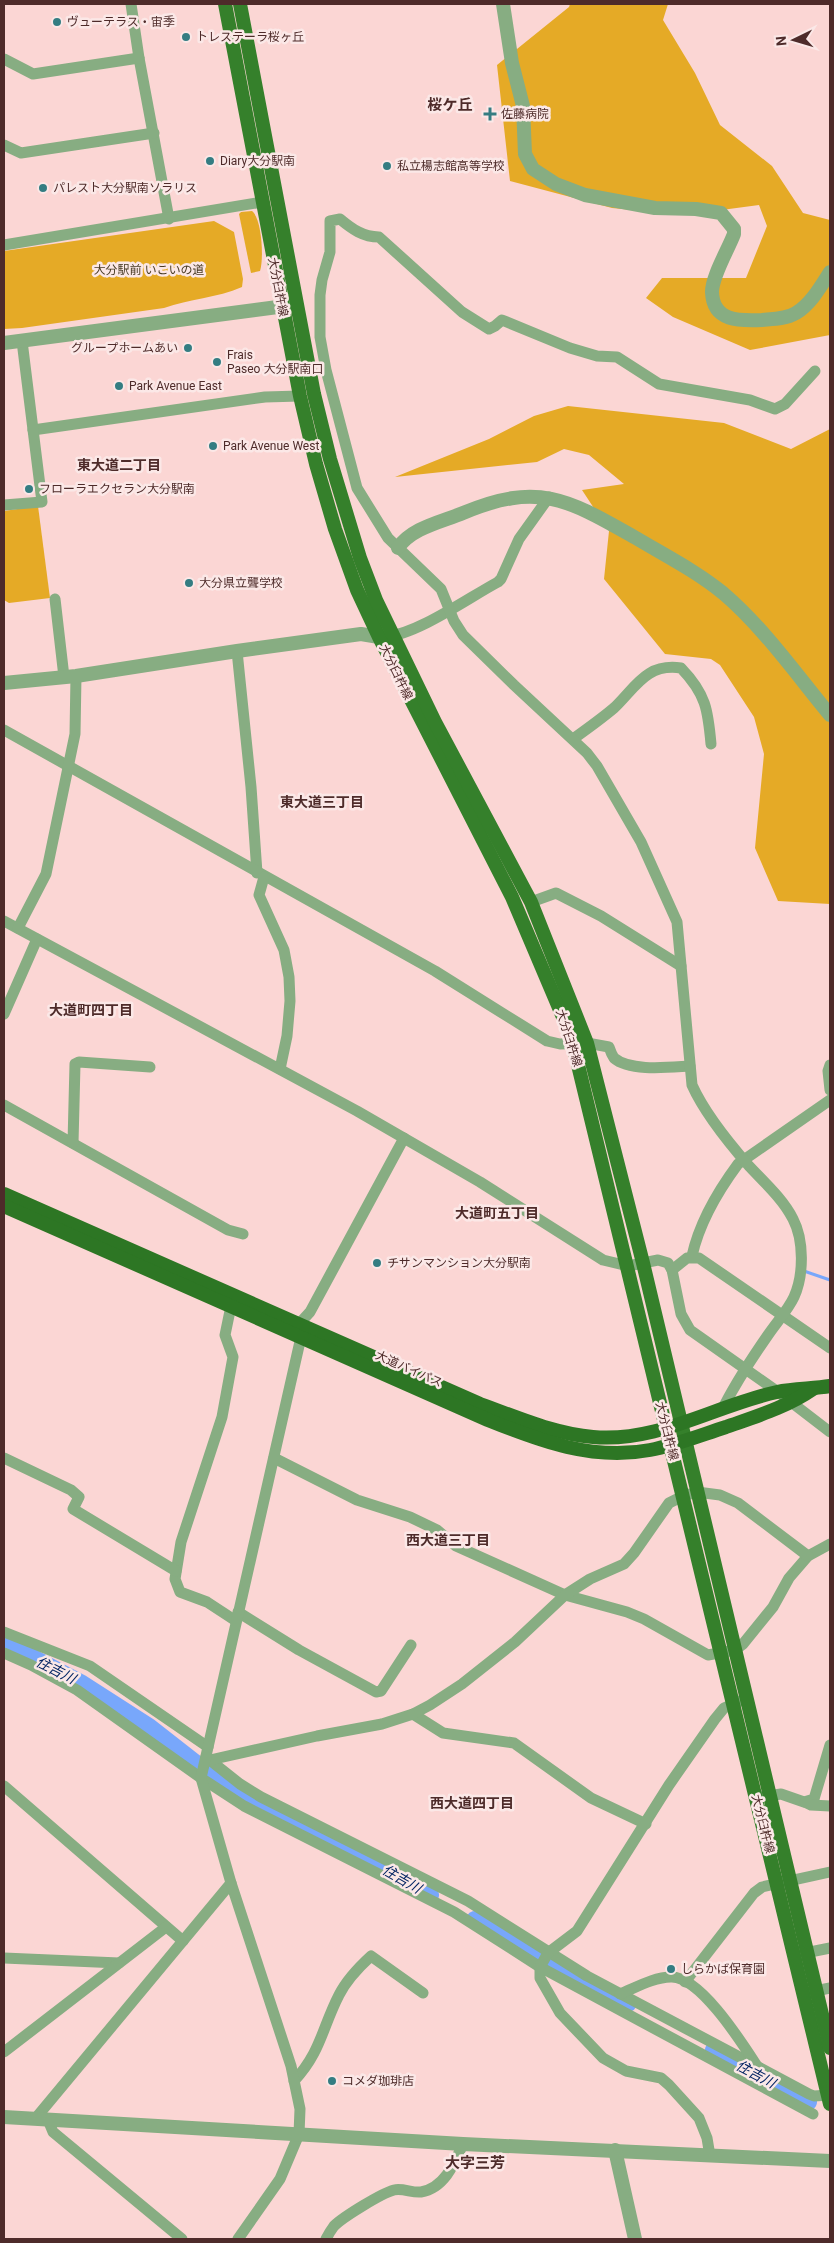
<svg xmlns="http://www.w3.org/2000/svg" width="834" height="2243" font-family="Roboto,'Noto Sans JP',sans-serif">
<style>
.green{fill:#e5aa26}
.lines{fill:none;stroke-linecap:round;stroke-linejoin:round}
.stream{stroke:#78a7fb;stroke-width:3}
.river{stroke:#78a7fb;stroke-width:18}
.minor{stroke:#87ad82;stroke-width:11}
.tertiary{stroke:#87ad82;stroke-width:14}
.primary{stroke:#35802b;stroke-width:14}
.trunk{stroke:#2d7624;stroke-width:14}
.poi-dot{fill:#347d82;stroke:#fbe8e7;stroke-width:2}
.labels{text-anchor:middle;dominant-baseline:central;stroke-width:5;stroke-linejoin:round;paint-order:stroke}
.poi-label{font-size:12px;fill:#4e2b2a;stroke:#fbe8e7;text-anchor:start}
.park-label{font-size:12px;fill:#473a24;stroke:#fbe8e7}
.street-label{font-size:12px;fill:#4e2b2a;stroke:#fbe8e7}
.neighbourhood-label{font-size:14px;font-weight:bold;fill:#4e2b2a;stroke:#fbe8e7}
.water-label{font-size:14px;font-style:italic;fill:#032463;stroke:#fbe8e7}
.quarter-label{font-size:15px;font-weight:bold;fill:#4e2b2a;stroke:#fbe8e7}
</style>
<rect width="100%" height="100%" fill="#fbd6d4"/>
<g class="green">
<polygon points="570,4 668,4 663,20 695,73 720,125 772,166 803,213 830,220 830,335 750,350 673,317 646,298 662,278 746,278 767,226 759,205 684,215 612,208 510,181 497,65 569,7"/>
<path d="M 252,211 C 262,219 264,259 260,271 L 251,273 L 239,214 L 241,212 Z"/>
<path d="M 214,221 L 234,232 L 243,279 L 242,287 C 217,298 189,299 164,308 L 22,328 L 4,329 L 4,251 Z"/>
<polygon points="568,406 724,423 791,449 830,429 830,904 778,901 755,848 764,754 754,717 720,665 711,659 665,654 604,579 609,531 582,490 624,484 589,455 564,449 537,462 395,477 489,439 534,416"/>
<polygon points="38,506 50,598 9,603 4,600 4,511"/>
</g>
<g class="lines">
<polyline class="stream" points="804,1271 830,1280"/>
<g class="river">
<polyline points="4,1643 82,1684 149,1727 218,1781 259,1806 290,1819 430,1895"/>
<polyline points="475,1920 574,1976 628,2003"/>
<polyline points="714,2050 808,2102"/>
</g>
<g class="minor">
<polyline points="131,4 139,58 169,219"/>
<polyline points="4,59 33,74 139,58"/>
<polyline points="4,145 21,153 154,133"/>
<polyline points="4,245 262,202"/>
<polyline points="33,430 265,397 300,396"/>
<polyline points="4,505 42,502 22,341"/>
<polyline points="55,599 64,677"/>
<path d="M 385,637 C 418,634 468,598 498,582 L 501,579 L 519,539 L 549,497"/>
<polyline points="237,651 251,787 257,873"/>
<path d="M 4,730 L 435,971 L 547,1041 L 560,1044 L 587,1043 L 609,1047 C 610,1050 612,1055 614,1058 C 630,1072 671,1067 690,1066"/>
<path d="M 573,739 C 587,729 601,719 614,708 C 636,687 646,663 681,668 C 706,694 708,710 711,744"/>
<polyline points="264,877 259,895 284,950 289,977 290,1001 287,1036 280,1069"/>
<polyline points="531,902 556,893 601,916 681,966"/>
<polyline points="4,921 357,1111 480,1182 603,1260 628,1266 658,1260 668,1263 672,1270 681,1314 690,1330 778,1392 830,1432"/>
<polyline points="18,928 46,874 75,734 76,676"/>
<polyline points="4,1014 37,939"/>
<polyline points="830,1065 828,1071 830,1090"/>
<polyline points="4,1105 228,1230 243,1234"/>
<polyline points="73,1143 75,1064 79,1062 150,1067"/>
<path d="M 692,1256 C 699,1224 718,1191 738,1164 L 830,1100"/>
<polyline points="672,1270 687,1258 699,1258 830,1348"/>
<polyline points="231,1306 225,1335 233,1357 222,1417 181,1542 175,1579 180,1592 207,1602 236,1621"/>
<path d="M 719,1410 L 724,1406 C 737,1381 752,1358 768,1335 C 776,1323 788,1310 794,1297 C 804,1275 804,1240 793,1219 C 783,1199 764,1182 749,1166 C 728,1142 705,1114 692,1085 L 677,922 L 641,842 L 597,766 L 587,753 L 514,685 L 463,635 L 454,621 L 441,589 L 388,538 L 357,488 L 326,370 L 320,337 L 320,295 L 322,280 L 330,252 L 330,221 L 340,219 C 352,229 363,237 379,237 L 462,312 L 489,329 L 495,326 L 502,320 L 570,348 L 597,356 L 617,357 L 659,384 L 750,400 L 775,409 L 785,404 L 815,371"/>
<polyline points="4,1458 71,1490 79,1497 73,1509 176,1571"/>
<polyline points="274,1458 357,1500 410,1517 437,1530 456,1546 565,1595 627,1612 644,1619 708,1655 735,1650 743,1644 773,1607 789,1578 808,1556 830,1544"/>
<polyline points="238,1612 299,1650 376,1692 381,1691 411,1645"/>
<polyline points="4,1632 90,1666 208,1747"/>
<polyline points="4,1653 31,1665 77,1690 201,1778 244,1806 454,1912 540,1967 813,2114"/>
<polyline points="413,1714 443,1733 514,1743 591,1798 646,1824"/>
<polyline points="206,1757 240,1784 261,1797 468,1901 587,1976 809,2094 814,2096 830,2095"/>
<polyline points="210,1760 317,1736 382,1724 413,1714 430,1705 462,1684 515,1642 565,1595 590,1579 624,1564 634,1553 669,1503 683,1496 697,1492 720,1495 738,1503 808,1556"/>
<polyline points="4,1786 183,1941"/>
<polyline points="761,1797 781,1794 804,1802 814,1799 830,1745"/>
<polyline points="805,1802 811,1805 830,1806"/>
<polyline points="800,1954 830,1948"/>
<polyline points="4,1958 119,1963"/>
<polyline points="685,1982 754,1893 762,1887 830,1872"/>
<polyline points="810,1992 830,1988"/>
<path d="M 620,1994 C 635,1988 654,1977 671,1977 C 700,1976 742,2043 757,2066"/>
<polyline points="4,2052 166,1927"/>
<path d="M 294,2081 C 321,2052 322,2028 339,1995 C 346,1981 359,1967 371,1956 L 423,1993"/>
<polyline points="35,2119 231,1883"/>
<polyline points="48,2120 53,2132 182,2239"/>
<polyline points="710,2156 707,2138 699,2118 669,2085 661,2078 626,2071 603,2058 560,2013 540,1978 540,1967 548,1953 577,1931 669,1785 715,1719 724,1708 747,1698"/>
<polyline points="238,2239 280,2179 299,2134 300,2109 291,2066 231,1883 201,1778 301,1337 299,1324 310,1312 404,1138"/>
<path d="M 326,2239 C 328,2235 331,2230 334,2226 C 343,2217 382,2193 394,2190 C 403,2188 412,2193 421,2192 C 445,2188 455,2162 463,2144"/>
</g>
<g class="tertiary">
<path d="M 503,4 L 512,63 L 523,106 L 525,154 L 533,169 L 556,184 L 585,195 L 655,208 L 696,209 L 721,213 L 734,229 L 734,234 C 728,250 712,276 712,292 C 713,322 740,321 762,320 C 773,319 786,319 796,313 C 811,304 821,286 830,272"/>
<polyline points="4,343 293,305"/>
<path d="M 398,548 C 411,528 441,522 463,513 C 539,481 569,500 636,538 C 666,556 696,571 723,593 C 764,628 796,674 830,715"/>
<polyline points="4,683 76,676 237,651 361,634 379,637"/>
<polyline points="4,2117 463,2144 830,2161"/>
<polyline points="615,2150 635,2239"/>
</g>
<g class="primary">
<polyline points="225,4 300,396 316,464 335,529 357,590 379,637 512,897 571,1036 830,2104"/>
<polyline points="240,4 314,394 330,459 360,558 376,600 435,722 531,902 587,1043 643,1263 830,2048"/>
</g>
<g class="trunk">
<path d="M 4,1194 L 480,1404 C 517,1417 554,1434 593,1437 C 658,1443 716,1405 777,1392 C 794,1388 813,1389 830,1386"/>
<path d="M 4,1206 L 488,1420 C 540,1441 593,1461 650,1450 C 676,1445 701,1435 726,1427 C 757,1416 787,1407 813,1389"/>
</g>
</g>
<g class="poi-dot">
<circle cx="57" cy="22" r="5"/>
<circle cx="186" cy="37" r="5"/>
<path d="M487.5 106.5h5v5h5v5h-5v5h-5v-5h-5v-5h5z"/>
<circle cx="210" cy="161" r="5"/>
<circle cx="387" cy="166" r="5"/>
<circle cx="43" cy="188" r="5"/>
<circle cx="188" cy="348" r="5"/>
<circle cx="217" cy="362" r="5"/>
<circle cx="119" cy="386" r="5"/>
<circle cx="213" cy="446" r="5"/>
<circle cx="29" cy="489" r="5"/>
<circle cx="189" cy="583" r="5"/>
<circle cx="377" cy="1263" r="5"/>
<circle cx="671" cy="1969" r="5"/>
<circle cx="332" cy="2081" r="5"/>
</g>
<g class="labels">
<g class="poi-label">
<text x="67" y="22">ヴューテラス・宙季</text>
<text x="196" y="37">トレステーラ桜ヶ丘</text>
<text x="501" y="114">佐藤病院</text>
<text x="220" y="161">Diary大分駅南</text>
<text x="397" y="166">私立楊志館高等学校</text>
<text x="53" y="188">パレスト大分駅南ソラリス</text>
<text x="178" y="348" text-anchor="end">グループホームあい</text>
<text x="227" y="355">Frais<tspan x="227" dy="14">Paseo 大分駅南口</tspan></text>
<text x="129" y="386">Park Avenue East</text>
<text x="223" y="446">Park Avenue West</text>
<text x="39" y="489">フローラエクセラン大分駅南</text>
<text x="199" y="583">大分県立聾学校</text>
<text x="387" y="1263">チサンマンション大分駅南</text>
<text x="681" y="1969">しらかば保育園</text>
<text x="342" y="2081">コメダ珈琲店</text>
</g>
<g class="park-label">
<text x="149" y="270">大分駅前 いこいの道</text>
</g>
<g class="street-label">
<text transform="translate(278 287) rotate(79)">大分臼杵線</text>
<text transform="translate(396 672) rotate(64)">大分臼杵線</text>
<text transform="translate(569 1038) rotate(72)">大分臼杵線</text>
<text transform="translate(409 1369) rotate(24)">大道バイパス</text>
<text transform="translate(667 1431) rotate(76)">大分臼杵線</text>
<text transform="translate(763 1824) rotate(76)">大分臼杵線</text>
</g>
<g class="neighbourhood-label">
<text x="119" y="465">東大道二丁目</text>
<text x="322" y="802">東大道三丁目</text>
<text x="91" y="1010">大道町四丁目</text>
<text x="497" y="1213">大道町五丁目</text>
<text x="448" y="1540">西大道三丁目</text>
<text x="472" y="1803">西大道四丁目</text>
</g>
<g class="water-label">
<text transform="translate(56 1670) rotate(27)">住吉川</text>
<text transform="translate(402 1879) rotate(30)">住吉川</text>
<text transform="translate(756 2074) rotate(28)">住吉川</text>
</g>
<g class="quarter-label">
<text x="450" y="105">桜ケ丘</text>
<text x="475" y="2163">大字三芳</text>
</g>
</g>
<rect width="834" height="2243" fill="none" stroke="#4e2b2a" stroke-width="10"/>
<g transform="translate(794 40) rotate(265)" stroke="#fbe8e7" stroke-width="4" paint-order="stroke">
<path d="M0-4L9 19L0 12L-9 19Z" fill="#4e2b2a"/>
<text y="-8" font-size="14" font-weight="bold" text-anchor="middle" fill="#4e2b2a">N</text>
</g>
</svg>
